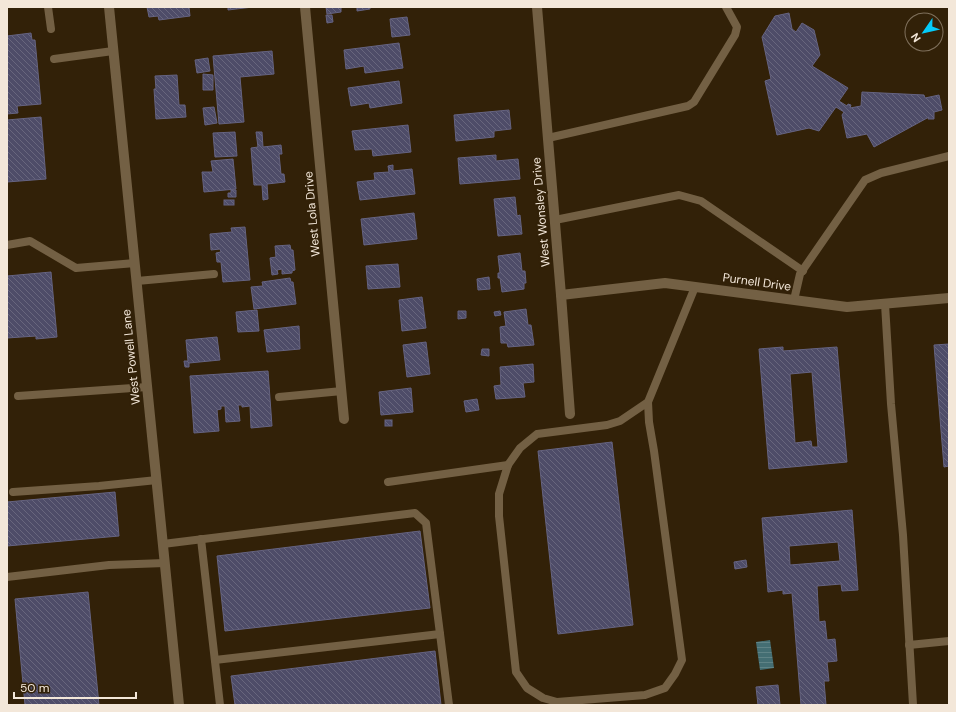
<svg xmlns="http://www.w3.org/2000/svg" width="956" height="712" font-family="'DM Sans',sans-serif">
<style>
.water{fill:url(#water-rules)}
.building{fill:url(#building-back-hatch);stroke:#656381;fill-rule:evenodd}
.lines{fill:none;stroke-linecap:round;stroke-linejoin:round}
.service{stroke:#736044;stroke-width:8}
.minor{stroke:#736044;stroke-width:10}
.labels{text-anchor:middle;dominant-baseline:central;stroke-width:4;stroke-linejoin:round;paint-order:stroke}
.street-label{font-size:12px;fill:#f3e7d9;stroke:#322108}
</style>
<defs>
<pattern id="water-rules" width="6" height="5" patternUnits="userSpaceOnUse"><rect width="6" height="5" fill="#446e73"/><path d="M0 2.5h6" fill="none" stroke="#5f8386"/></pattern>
<pattern id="building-back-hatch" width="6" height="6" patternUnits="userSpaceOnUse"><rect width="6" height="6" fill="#4e4c68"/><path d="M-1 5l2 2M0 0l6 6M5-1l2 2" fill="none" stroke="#68667d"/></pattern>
</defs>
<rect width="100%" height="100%" fill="#322108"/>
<polygon class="water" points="770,640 774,668 760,670 756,642"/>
<g class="building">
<polygon points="147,7 189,7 190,16 159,20 158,16 149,17"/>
<polygon points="228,7 253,7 228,10"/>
<polygon points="326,7 341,7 341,12 327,14"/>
<polygon points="351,7 370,7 370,9 357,11 357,7"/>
<polygon points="789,13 792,29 796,32 802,23 814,30 820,55 812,66 848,88 839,101 847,106 848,104 851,105 850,108 861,106 862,92 924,95 925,98 939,95 942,110 934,112 934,119 928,119 929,117 874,147 867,134 847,138 842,115 844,112 836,107 819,131 809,128 777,135 765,81 771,79 762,37 775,16"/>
<polygon points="326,15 332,15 333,22 327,23"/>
<polygon points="407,17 410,35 392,37 390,19"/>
<polygon points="31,33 32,40 35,40 41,104 17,106 18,113 7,114 7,36"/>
<polygon points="399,43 403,68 365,73 364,66 346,69 344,50"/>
<polygon points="272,51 274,74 240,77 244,122 219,124 213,56"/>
<polygon points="208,58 210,71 197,73 195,60"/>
<polygon points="203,74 213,75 213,90 203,90"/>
<polygon points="177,75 179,105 185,105 186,117 156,119 154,89 156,89 155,76"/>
<polygon points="399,81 402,103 370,108 369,103 351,106 348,88"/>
<polygon points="214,107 217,123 205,125 203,108"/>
<polygon points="509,110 511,129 494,131 494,137 456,141 454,115"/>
<polygon points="41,117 46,179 7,182 7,120"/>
<polygon points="408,125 411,152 373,156 372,149 355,150 352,131"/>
<polygon points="235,132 237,156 215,157 213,133"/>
<polygon points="256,132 262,132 263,147 281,145 282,154 279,154 281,174 284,174 285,182 267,184 268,199 263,200 262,185 254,185 251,148 258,147"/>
<polygon points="496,155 496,161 518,159 520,179 460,184 458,158"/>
<polygon points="233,159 236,189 204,192 202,172 213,172 211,161"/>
<polygon points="393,165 393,171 412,169 415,194 360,200 357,182 375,180 374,173 389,172 388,166"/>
<polygon points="231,190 236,190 236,197 228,197 228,193 231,193"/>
<polygon points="515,197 517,216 520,215 522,234 498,236 494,199"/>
<rect x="224" y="200" width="10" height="5"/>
<polygon points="414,213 417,239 364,245 361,219"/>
<polygon points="245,227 250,280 223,282 221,262 217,262 216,253 221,252 220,249 211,250 210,234 232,232 231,228"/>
<polygon points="290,245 291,250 293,250 295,270 292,271 292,273 282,274 282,269 277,270 278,274 272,275 270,258 276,257 275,246"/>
<polygon points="520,253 522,271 525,271 526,283 524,283 524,289 502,292 500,278 498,278 498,273 500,273 498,256"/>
<polygon points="398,264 400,287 368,289 366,266"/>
<polygon points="51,272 57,337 36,339 36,336 7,338 7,276"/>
<polygon points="489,277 490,289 478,290 477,279"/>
<polygon points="290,278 291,282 293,282 296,304 254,309 251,287 263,286 262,282"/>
<polygon points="422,297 426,328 402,331 399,300"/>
<polygon points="526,309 528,325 531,325 534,345 508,347 507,343 501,343 500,327 506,326 504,312"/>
<polygon points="257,310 259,331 238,332 236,312"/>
<polygon points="458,311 466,311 466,318 458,319"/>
<polygon points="500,311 501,315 495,316 494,312"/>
<polygon points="299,326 300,349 267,352 264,330"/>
<polygon points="217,337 220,360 189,363 189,367 185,367 184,361 188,361 186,340"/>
<polygon points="426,342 430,374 407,377 403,345"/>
<polygon points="949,344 949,466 944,467 934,345"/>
<path d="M 783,347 L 783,351 L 837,347 L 847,462 L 769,469 L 759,349 ZM 812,372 L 818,447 L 812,447 L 811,441 L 795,443 L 790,374 Z"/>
<polygon points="482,349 489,349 489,356 481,355"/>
<polygon points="533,364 534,382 523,383 525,397 496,399 494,386 501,385 500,367"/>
<polygon points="268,371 272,426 251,428 250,406 242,407 242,405 238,405 240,421 226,422 225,406 221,406 221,409 217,410 219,431 194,433 190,376"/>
<polygon points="411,388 413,412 381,415 379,392"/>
<polygon points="477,399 479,410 466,412 464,401"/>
<rect x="385" y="420" width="7" height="6"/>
<polygon points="612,442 633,625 558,634 538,451"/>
<polygon points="115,492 119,536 7,546 7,502"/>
<path d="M 852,510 L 858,590 L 842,591 L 841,584 L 817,586 L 819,622 L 825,621 L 827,640 L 835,639 L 837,661 L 827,662 L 829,681 L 824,681 L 826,705 L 801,705 L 792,593 L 783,594 L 783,590 L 768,592 L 762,518 ZM 838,542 L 840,561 L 790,565 L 789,546 Z"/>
<polygon points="420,531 430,608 225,631 217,556"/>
<polygon points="746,560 747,567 735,569 734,562"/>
<polygon points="88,592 99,705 25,705 15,599"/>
<polygon points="435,651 441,705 235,705 231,676"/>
<polygon points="778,685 780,705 758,705 756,687"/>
</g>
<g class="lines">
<g class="service">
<polyline points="48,7 51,29"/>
<polyline points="54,59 113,51"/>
<polyline points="548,138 688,106 694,102 735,35 737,27 726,7"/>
<polyline points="555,220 679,195 701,201 803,271"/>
<polyline points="7,245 30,241 76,268 135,263"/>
<polyline points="137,281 214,274"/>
<polyline points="794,300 800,274 865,180 881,173 949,156"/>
<polyline points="885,304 891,404 903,535 913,705"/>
<polyline points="18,396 147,387"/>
<polyline points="279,397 342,391"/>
<polyline points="648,402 620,421 607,425 537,434 520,448 508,465 499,494 499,516 516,672 527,688 543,698 557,702 645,695 665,688 675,674 682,660 654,451 649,422 648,402 695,287"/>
<polyline points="388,482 508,465"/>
<polyline points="13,492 99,486 157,480"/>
<polyline points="201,539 220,705"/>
<polyline points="163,544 415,513 426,523 449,705"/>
<polyline points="7,577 109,565 165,563"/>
<polyline points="909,645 949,641"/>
<polyline points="215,660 440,634"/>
</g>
<g class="minor">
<polyline points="109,7 179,705"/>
<polyline points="305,7 344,419"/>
<polyline points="537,7 561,295 570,414"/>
<polyline points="561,295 665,283 847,307 949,298"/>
</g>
</g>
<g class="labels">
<g class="street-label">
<text transform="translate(541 212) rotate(-95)">West Wonsley Drive</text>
<text transform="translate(312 214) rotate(-95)">West Lola Drive</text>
<text transform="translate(757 282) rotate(8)">Purnell Drive</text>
<text transform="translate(131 357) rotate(-96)">West Powell Lane</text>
</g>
</g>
<rect width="956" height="712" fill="none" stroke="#f3e7d9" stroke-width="16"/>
<g transform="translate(924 32) rotate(236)"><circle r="19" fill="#322108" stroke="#7f705c"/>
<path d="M0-3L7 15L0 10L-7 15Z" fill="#04cbf9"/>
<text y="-6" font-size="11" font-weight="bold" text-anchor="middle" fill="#f3e7d9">N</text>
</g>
<path d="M14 692v6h122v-6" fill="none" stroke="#f3e7d9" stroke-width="2"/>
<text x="20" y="692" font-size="12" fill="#f3e7d9" stroke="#322108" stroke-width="3" paint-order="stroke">50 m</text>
</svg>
